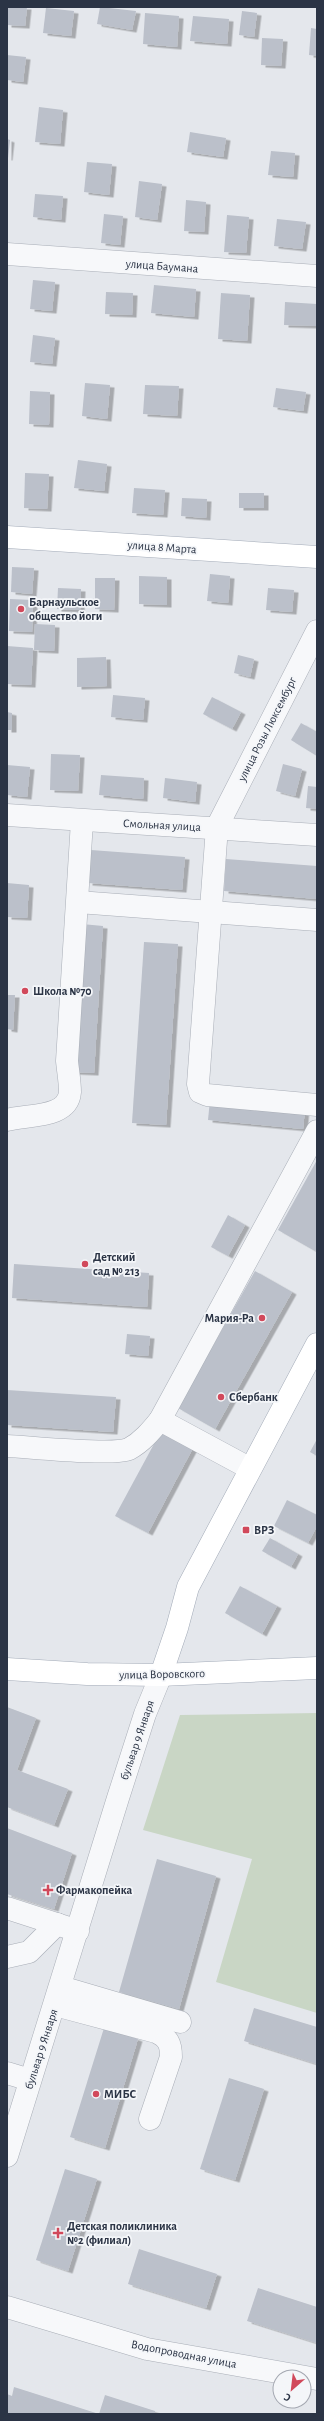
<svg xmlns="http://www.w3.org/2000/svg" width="324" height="2421" font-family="'Alegreya Sans',sans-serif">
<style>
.green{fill:#c9d6c5}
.building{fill:#bbc0ca;filter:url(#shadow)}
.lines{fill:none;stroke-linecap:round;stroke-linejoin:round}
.minor-casing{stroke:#a9aeb7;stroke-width:23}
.major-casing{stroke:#a3abb8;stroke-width:23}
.minor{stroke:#f7f8fa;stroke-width:22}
.major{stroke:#fff;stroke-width:22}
.poi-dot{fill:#d1495b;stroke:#f4f6f9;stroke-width:1.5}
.labels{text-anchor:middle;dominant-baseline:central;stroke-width:3.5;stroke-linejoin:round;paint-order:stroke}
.street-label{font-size:12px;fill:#2b3445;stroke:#f4f6f9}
.poi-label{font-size:12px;font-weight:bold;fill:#2b3445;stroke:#f4f6f9;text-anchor:start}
</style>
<defs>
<filter id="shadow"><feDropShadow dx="4.5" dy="2.5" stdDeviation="0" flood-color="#0004"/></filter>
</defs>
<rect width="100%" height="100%" fill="#e4e7ec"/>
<polygon class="green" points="317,1713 317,2013 216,1982 252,1859 143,1830 180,1715"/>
<g class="building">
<polygon points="7,7 27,7 25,26 7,25"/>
<polygon points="100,7 136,11 132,30 97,24"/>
<polygon points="46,8 74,11 71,36 43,33"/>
<polygon points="242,11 257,13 254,37 239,35"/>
<polygon points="145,13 179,16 177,47 143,44"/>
<polygon points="193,16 229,19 227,44 190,41"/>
<polygon points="311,28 317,29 317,56 309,55"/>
<polygon points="262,38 283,39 281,66 261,65"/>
<polygon points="7,55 26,57 23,82 7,80"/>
<polygon points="39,107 63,110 60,144 35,142"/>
<polygon points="190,132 226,138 223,157 187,152"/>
<polygon points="7,139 10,140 8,158 7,158"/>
<polygon points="271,151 295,153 293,177 268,175"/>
<polygon points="87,162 112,164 109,195 84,192"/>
<polygon points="139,181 162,184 157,220 135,217"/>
<polygon points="35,194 63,196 61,220 33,217"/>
<polygon points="186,200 206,202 204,232 184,231"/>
<polygon points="104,214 123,216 120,245 101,243"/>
<polygon points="227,215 249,217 246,253 224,252"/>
<polygon points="277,219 306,222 302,249 274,246"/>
<polygon points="33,280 55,282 52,311 30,309"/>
<polygon points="154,285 196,289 194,317 151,313"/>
<polygon points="106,292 133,293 132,315 105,314"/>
<polygon points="221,293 250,295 247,341 218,339"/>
<polygon points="285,302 317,304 317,326 284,325"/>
<polygon points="33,335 55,338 52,364 30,362"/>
<polygon points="85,383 110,385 107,419 82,416"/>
<polygon points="145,385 179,386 177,416 143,414"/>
<polygon points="276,388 306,392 303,411 273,407"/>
<polygon points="30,391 50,392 49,425 29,424"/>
<polygon points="78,460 107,464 104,491 74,488"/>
<polygon points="25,473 49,474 47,509 24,508"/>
<polygon points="134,488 165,490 163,515 132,513"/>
<rect x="239" y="493" width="25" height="15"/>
<polygon points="182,498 207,499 206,518 181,516"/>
<polygon points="12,567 34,568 32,594 11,592"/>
<polygon points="210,574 230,576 228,603 207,601"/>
<polygon points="139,576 167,577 167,605 139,604"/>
<polygon points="95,578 115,578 114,610 95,609"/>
<polygon points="58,588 81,589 80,610 57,609"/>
<polygon points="268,588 294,590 292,612 266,610"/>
<polygon points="10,599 33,600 32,632 9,631"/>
<polygon points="35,624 55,625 54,651 34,650"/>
<polygon points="7,646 33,648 31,685 7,684"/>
<polygon points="238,655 254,659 250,677 234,673"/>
<polygon points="106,657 107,686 77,687 77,658"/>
<polygon points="113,695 145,698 143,720 111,717"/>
<polygon points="212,697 241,712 232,729 203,714"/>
<polygon points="7,712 12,713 12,730 7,730"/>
<polygon points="301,723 317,732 317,756 291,740"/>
<polygon points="51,754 80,755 78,791 50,790"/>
<polygon points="283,764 302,769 295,796 276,791"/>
<polygon points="7,765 30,767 27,797 7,795"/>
<polygon points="101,775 144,778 143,799 99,795"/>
<polygon points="165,778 197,782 195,802 163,798"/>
<polygon points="308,786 317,787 317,809 306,808"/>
<polygon points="91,850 185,857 182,890 88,883"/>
<polygon points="226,859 317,866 317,899 224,891"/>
<polygon points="7,883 29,885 27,918 7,917"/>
<polygon points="82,924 103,926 94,1073 73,1072"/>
<polygon points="144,942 178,944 166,1125 132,1123"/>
<polygon points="7,995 15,995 13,1030 7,1029"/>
<polygon points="210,1100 305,1109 303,1129 208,1120"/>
<polygon points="317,1160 317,1248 315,1251 278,1230"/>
<polygon points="228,1215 245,1225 228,1256 211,1247"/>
<polygon points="14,1264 149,1273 147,1307 12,1298"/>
<polygon points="255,1271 292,1292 215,1429 178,1408"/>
<polygon points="127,1334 150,1336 148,1356 125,1354"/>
<polygon points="7,1390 116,1397 113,1432 7,1425"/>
<polygon points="161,1431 193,1448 148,1533 115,1516"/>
<polygon points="317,1439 317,1456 310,1452"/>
<polygon points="287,1500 317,1515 317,1526 308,1543 274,1526"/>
<polygon points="270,1538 298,1554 291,1567 262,1551"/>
<polygon points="240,1586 277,1606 262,1634 225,1613"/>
<polygon points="7,1707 36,1718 17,1770 68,1789 54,1825 7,1807"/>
<polygon points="7,1828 72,1853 54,1909 7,1894"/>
<polygon points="157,1859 216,1876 179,2009 119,1992"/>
<polygon points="254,2008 317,2027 317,2064 244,2041"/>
<polygon points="104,2028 138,2039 105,2148 70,2137"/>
<polygon points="229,2078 264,2089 235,2180 200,2169"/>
<polygon points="65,2169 97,2179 68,2271 36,2260"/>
<polygon points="139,2249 217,2274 206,2308 128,2284"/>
<polygon points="258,2288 317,2307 317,2343 247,2321"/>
<polygon points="14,2387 99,2414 105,2395 155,2411 155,2414 7,2414 7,2394 12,2396"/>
</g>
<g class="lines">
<g class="minor-casing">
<g id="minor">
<polyline points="7,254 317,276"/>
<polyline points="317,631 217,827 198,1084 200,1092 207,1095 317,1105"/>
<polyline points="7,815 317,835"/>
<polyline points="78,902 317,920"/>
<path d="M 7,1120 C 27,1114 68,1119 70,1092 C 70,1082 68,1071 67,1061 L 82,821"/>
<path d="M 7,1446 C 30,1447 112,1456 129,1449 C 142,1442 151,1431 160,1420"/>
<polyline points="249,1468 160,1420 317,1131"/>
<polyline points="7,1908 78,1931"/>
<polyline points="7,1957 29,1952 57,1924"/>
<polyline points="61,1987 180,2022"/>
<path d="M 55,2005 L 156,2032 C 168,2038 171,2043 171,2057 L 150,2119"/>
<polyline points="7,2073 30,2080"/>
<polyline points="7,2156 118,1798 145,1714 161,1675"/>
<polyline points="7,2307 147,2349 317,2379"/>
</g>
</g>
<g class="major-casing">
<g id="major">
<polyline points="7,537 317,557"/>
<polyline points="7,1669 87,1674 161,1675 317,1668"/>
<polyline points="161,1675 177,1628 188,1587 317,1344"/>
</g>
</g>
<use href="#minor" class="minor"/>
<use href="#major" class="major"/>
</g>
<g class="poi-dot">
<circle cx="21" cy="609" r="4"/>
<circle cx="25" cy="991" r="4"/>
<circle cx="85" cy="1264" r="4"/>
<circle cx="262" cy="1318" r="4"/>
<circle cx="221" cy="1397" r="4"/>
<rect x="242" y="1526" width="8" height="8" rx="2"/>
<path d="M46 1884h4v4h4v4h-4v4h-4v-4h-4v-4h4z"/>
<circle cx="96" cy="2094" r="4"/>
<path d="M56 2227h4v4h4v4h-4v4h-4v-4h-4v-4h4z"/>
</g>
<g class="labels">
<g class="street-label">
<text transform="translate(162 266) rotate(4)">улица Баумана</text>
<text transform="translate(162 547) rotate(4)">улица 8 Марта</text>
<text transform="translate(267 729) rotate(-63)">улица Розы Люксембург</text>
<text transform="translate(162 825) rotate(3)">Смольная улица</text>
<text transform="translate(162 1674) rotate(-1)">улица Воровского</text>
<text transform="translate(137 1740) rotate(-71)">бульвар 9 Января</text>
<text transform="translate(41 2049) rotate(-72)">бульвар 9 Января</text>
<text transform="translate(184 2354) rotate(11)">Водопроводная улица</text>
</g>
<g class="poi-label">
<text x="29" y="602">Барнаульское<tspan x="29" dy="14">общество йоги</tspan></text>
<text x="33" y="991">Школа №70</text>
<text x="93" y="1257">Детский<tspan x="93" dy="14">сад № 213</tspan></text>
<text x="254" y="1318" text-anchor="end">Мария-Ра</text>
<text x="229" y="1397">Сбербанк</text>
<text x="254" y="1530">ВРЗ</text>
<text x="56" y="1890">Фармакопейка</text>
<text x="104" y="2094">МИБС</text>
<text x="67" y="2226">Детская поликлиника<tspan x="67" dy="14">№2 (филиал)</tspan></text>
</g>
</g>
<rect width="324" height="2421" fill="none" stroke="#2b3445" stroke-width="16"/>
<g transform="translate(292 2389) rotate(208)"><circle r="19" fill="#f4f6f9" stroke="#a4a8b1"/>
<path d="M0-3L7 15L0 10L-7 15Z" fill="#d1495b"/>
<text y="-6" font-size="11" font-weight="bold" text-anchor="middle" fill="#2b3445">С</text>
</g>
</svg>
